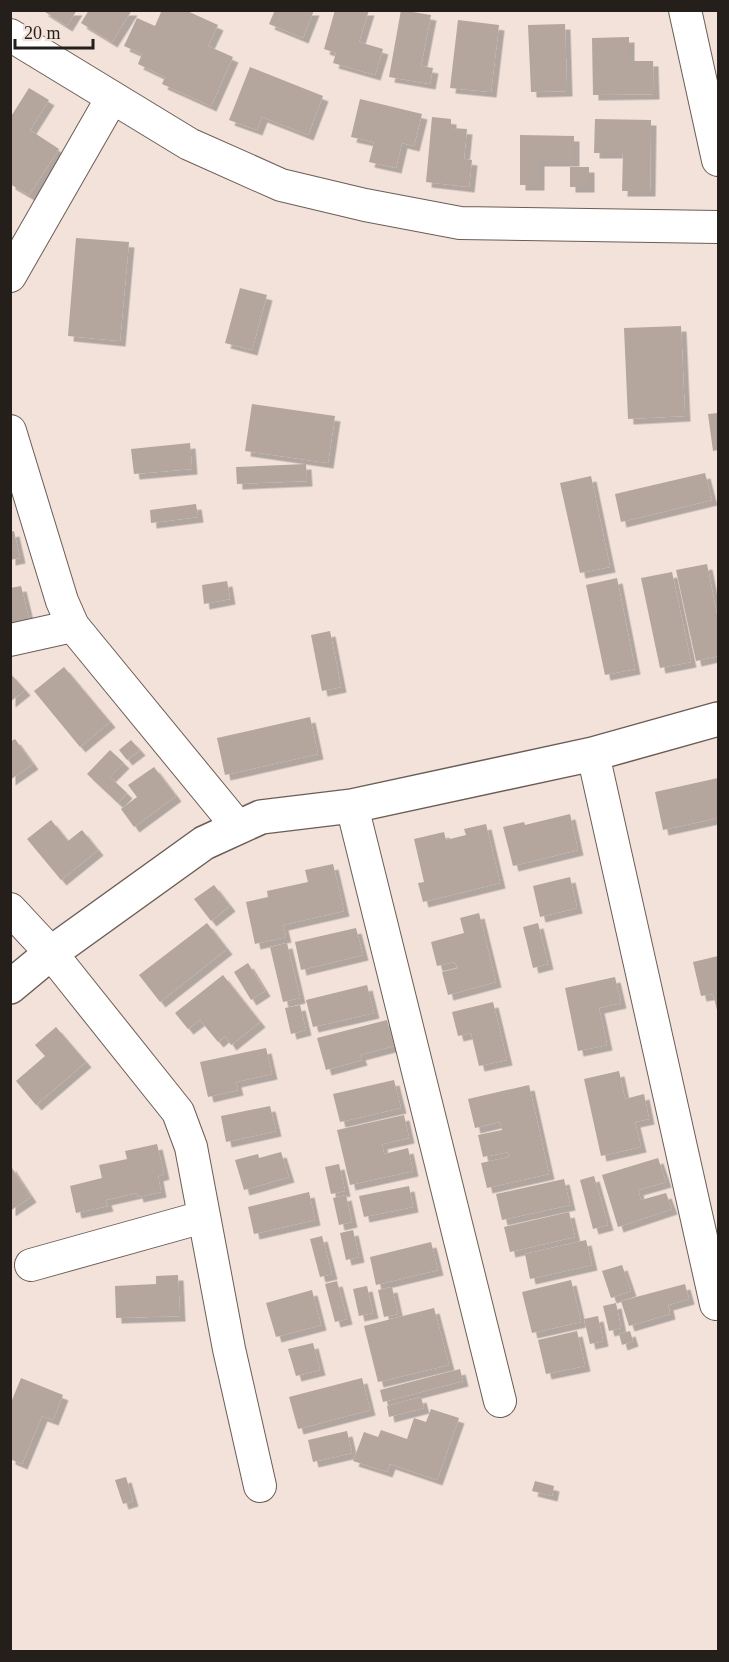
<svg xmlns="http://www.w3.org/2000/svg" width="729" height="1662" font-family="'Times New Roman',serif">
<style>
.building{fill:#b4a59d;filter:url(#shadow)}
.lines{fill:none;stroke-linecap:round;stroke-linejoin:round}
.minor-casing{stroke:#6b5d56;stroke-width:34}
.tertiary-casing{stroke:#6b5d56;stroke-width:36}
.minor{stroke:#fff;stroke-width:32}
.tertiary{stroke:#fff;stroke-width:33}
</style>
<defs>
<filter id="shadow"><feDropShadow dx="5.5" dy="5.5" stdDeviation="0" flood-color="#0004"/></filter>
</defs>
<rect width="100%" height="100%" fill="#f2e2d9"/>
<g class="building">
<polygon points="42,10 77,10 67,26"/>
<polygon points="89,10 132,10 112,42 81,23"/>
<polygon points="162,10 185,10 218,25 208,46 233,57 211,106 162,84 165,77 138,64 142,54 124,46 137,18 155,26"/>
<polygon points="275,10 314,10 303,38 269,24"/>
<polygon points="335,10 369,10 359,42 383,49 375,75 333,63 336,53 324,49"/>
<polygon points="401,10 431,15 421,66 433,68 430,84 389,77"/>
<polygon points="458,20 499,25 491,92 450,88"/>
<polygon points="565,24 567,91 531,92 528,25"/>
<polygon points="629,37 629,61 653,61 654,94 593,95 592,38"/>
<polygon points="250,67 323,96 308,135 262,117 257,130 229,120"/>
<polygon points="29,88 49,100 30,130 59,149 29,195 10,184 10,118"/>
<polygon points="360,99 422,114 414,146 402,143 396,168 369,162 374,142 351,137"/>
<polygon points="432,117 451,119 451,128 467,129 464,159 472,160 469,187 426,182"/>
<polygon points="595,119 651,120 650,191 622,191 623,153 594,153"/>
<polygon points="520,135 574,136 574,161 539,161 539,185 520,185"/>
<rect x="570" y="167" width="19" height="20"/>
<polygon points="76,238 129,242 120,341 68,336"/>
<polygon points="240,288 267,295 252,350 225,343"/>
<polygon points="681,326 685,416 628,419 624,328"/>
<polygon points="252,404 335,416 328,463 245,451"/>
<polygon points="718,413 718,450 713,451 708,414"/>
<polygon points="190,443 192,469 134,474 131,449"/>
<polygon points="306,464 307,481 237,484 236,467"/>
<polygon points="705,473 712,500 621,522 615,494"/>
<polygon points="591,476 610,567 580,573 560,483"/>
<polygon points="196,504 198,517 151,523 150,510"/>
<polygon points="14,531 20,558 10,560 10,532"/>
<polygon points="707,564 718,620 718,656 696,661 676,570"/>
<polygon points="672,572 691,662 660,668 641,578"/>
<polygon points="617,578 635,669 605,675 586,585"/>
<polygon points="227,581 230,599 204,604 202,585"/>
<polygon points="21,586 29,619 10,624 10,588"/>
<polygon points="330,631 341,687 322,691 311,635"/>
<polygon points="64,667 110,722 80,747 34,691"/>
<polygon points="10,673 25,690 10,702"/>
<polygon points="310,717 318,754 225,775 217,738"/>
<polygon points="15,739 33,764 10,780 10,742"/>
<polygon points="131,740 140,750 127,760 119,750"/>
<polygon points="110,750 124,763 110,777 127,793 118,803 87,774"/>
<polygon points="154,767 176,796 134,827 121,809 137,797 128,785"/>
<polygon points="718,778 718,818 663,830 655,792"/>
<polygon points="570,814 578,850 513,866 503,827 524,822 525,825"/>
<polygon points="51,820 68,841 82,830 98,850 61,880 27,839"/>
<polygon points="486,824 500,883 423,902 418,883 424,882 414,839 444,832 446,840 466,835 464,829"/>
<polygon points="333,864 344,911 283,925 286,937 255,944 246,902 268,897 267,891 308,882 305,870"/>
<polygon points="570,877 577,908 540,917 533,886"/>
<polygon points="214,885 230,906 211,921 194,899"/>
<polygon points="479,913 496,982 448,995 442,972 458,968 454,962 437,966 431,942 464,933 460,918"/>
<polygon points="207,923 227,949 160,1002 139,975"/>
<polygon points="538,923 548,964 533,968 523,927"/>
<polygon points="356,928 363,955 301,970 295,942"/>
<polygon points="287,943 300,998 283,1002 270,947"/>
<polygon points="718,956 718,1014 713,994 701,996 693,962"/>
<polygon points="248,963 265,991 251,1000 234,972"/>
<polygon points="223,975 260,1022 231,1045 225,1036 218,1042 200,1020 188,1029 175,1013"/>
<polygon points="615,977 621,1003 599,1008 607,1045 578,1051 565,988"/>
<polygon points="367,985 374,1013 313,1027 306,1000"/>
<polygon points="493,1002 507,1060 479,1066 471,1033 458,1036 452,1012"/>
<polygon points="300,1005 306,1030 291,1034 285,1008"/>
<polygon points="387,1020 394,1046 360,1055 362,1060 326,1070 317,1038"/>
<polygon points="56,1027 86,1062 36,1105 16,1081 45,1056 35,1045"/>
<polygon points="266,1048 272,1074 236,1082 238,1090 208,1097 200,1062"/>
<polygon points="619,1071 625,1099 644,1094 649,1119 635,1122 641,1147 601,1156 584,1079"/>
<polygon points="394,1080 401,1108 340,1122 333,1094"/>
<polygon points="529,1085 549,1174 487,1188 481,1163 509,1157 508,1152 483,1157 478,1135 502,1130 500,1122 475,1128 468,1099"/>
<polygon points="270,1106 276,1131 226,1142 221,1116"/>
<polygon points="404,1115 409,1138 382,1144 384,1154 408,1148 413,1171 350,1185 337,1130"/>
<polygon points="157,1144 164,1174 158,1176 161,1192 138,1197 137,1193 106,1200 108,1206 76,1213 70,1186 102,1178 99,1165 127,1159 125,1151"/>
<polygon points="281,1152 289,1177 244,1190 235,1160 258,1154 259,1158"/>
<polygon points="658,1158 666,1182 638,1190 641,1200 666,1193 672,1209 618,1227 602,1175"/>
<polygon points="339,1164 345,1191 331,1194 325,1167"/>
<polygon points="10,1165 31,1197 10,1211"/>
<polygon points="594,1176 608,1225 593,1229 580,1180"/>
<polygon points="564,1179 570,1205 502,1220 496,1194"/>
<polygon points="409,1186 413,1207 364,1217 359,1196"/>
<polygon points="309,1192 315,1220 254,1234 248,1207"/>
<polygon points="346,1195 352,1222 339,1225 333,1198"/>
<polygon points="569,1212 575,1237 510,1252 504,1227"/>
<polygon points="353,1230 359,1257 346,1260 340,1233"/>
<polygon points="322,1236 332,1274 320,1277 310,1239"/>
<polygon points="586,1240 592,1265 530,1279 525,1254"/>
<polygon points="431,1242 438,1270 376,1285 370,1257"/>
<polygon points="622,1265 631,1291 611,1298 602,1271"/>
<polygon points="178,1275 180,1316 116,1318 115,1286 156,1284 156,1276"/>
<polygon points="571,1280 581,1322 532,1333 522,1292"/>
<polygon points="337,1281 347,1319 335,1322 325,1284"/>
<polygon points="685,1284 689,1299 668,1305 670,1314 629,1326 621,1301"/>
<polygon points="367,1286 373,1313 359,1316 353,1289"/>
<polygon points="392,1287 398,1314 384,1317 378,1290"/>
<polygon points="312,1290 321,1325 276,1337 266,1303"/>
<polygon points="616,1303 621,1328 609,1331 603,1306"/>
<polygon points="434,1308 449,1365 378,1382 364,1326"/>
<polygon points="598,1316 603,1341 590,1344 584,1319"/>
<polygon points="577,1331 585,1366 546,1374 538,1340"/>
<polygon points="630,1331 633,1341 622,1345 619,1334"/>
<polygon points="313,1343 320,1370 296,1376 288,1349"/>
<polygon points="460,1369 463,1381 383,1402 380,1390"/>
<polygon points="21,1378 63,1395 53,1420 42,1416 22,1464 10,1459 10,1405"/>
<polygon points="362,1378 370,1410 298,1429 289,1397"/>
<polygon points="421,1397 424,1408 389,1417 387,1406"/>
<polygon points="431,1409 459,1418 437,1480 390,1464 387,1472 353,1461 364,1432 378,1437 381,1430 407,1439 414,1418 426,1422"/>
<polygon points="347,1431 352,1453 313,1462 308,1440"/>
<polygon points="126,1477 133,1501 123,1504 115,1480"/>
<polygon points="535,1481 554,1486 552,1496 532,1491"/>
</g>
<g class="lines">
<g class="minor-casing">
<g id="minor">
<polyline points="685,10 718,160"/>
<polyline points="10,35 189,144 281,185 365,205 460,223 718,227"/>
<polyline points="10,276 112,98"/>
<polyline points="10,431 62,601 73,626 238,827"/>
<polyline points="10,640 73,626"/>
<polyline points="593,754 716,1304"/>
<polyline points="352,806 500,1401"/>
<polyline points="10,909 51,953 178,1112 191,1147 229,1349 260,1486"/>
<polyline points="31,1265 203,1217"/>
</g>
</g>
<g class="tertiary-casing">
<polyline id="tertiary" points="10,987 51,953 204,843 261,817 352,806 593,754 718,719"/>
</g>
<use href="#minor" class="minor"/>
<use href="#tertiary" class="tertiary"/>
</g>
<rect width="729" height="1662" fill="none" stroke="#251f1c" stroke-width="24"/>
<path d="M15 39v9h78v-9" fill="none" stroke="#251f1c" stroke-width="3"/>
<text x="24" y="39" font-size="18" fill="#251f1c" stroke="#f2e2d9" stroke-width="4.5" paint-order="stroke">20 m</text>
</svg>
